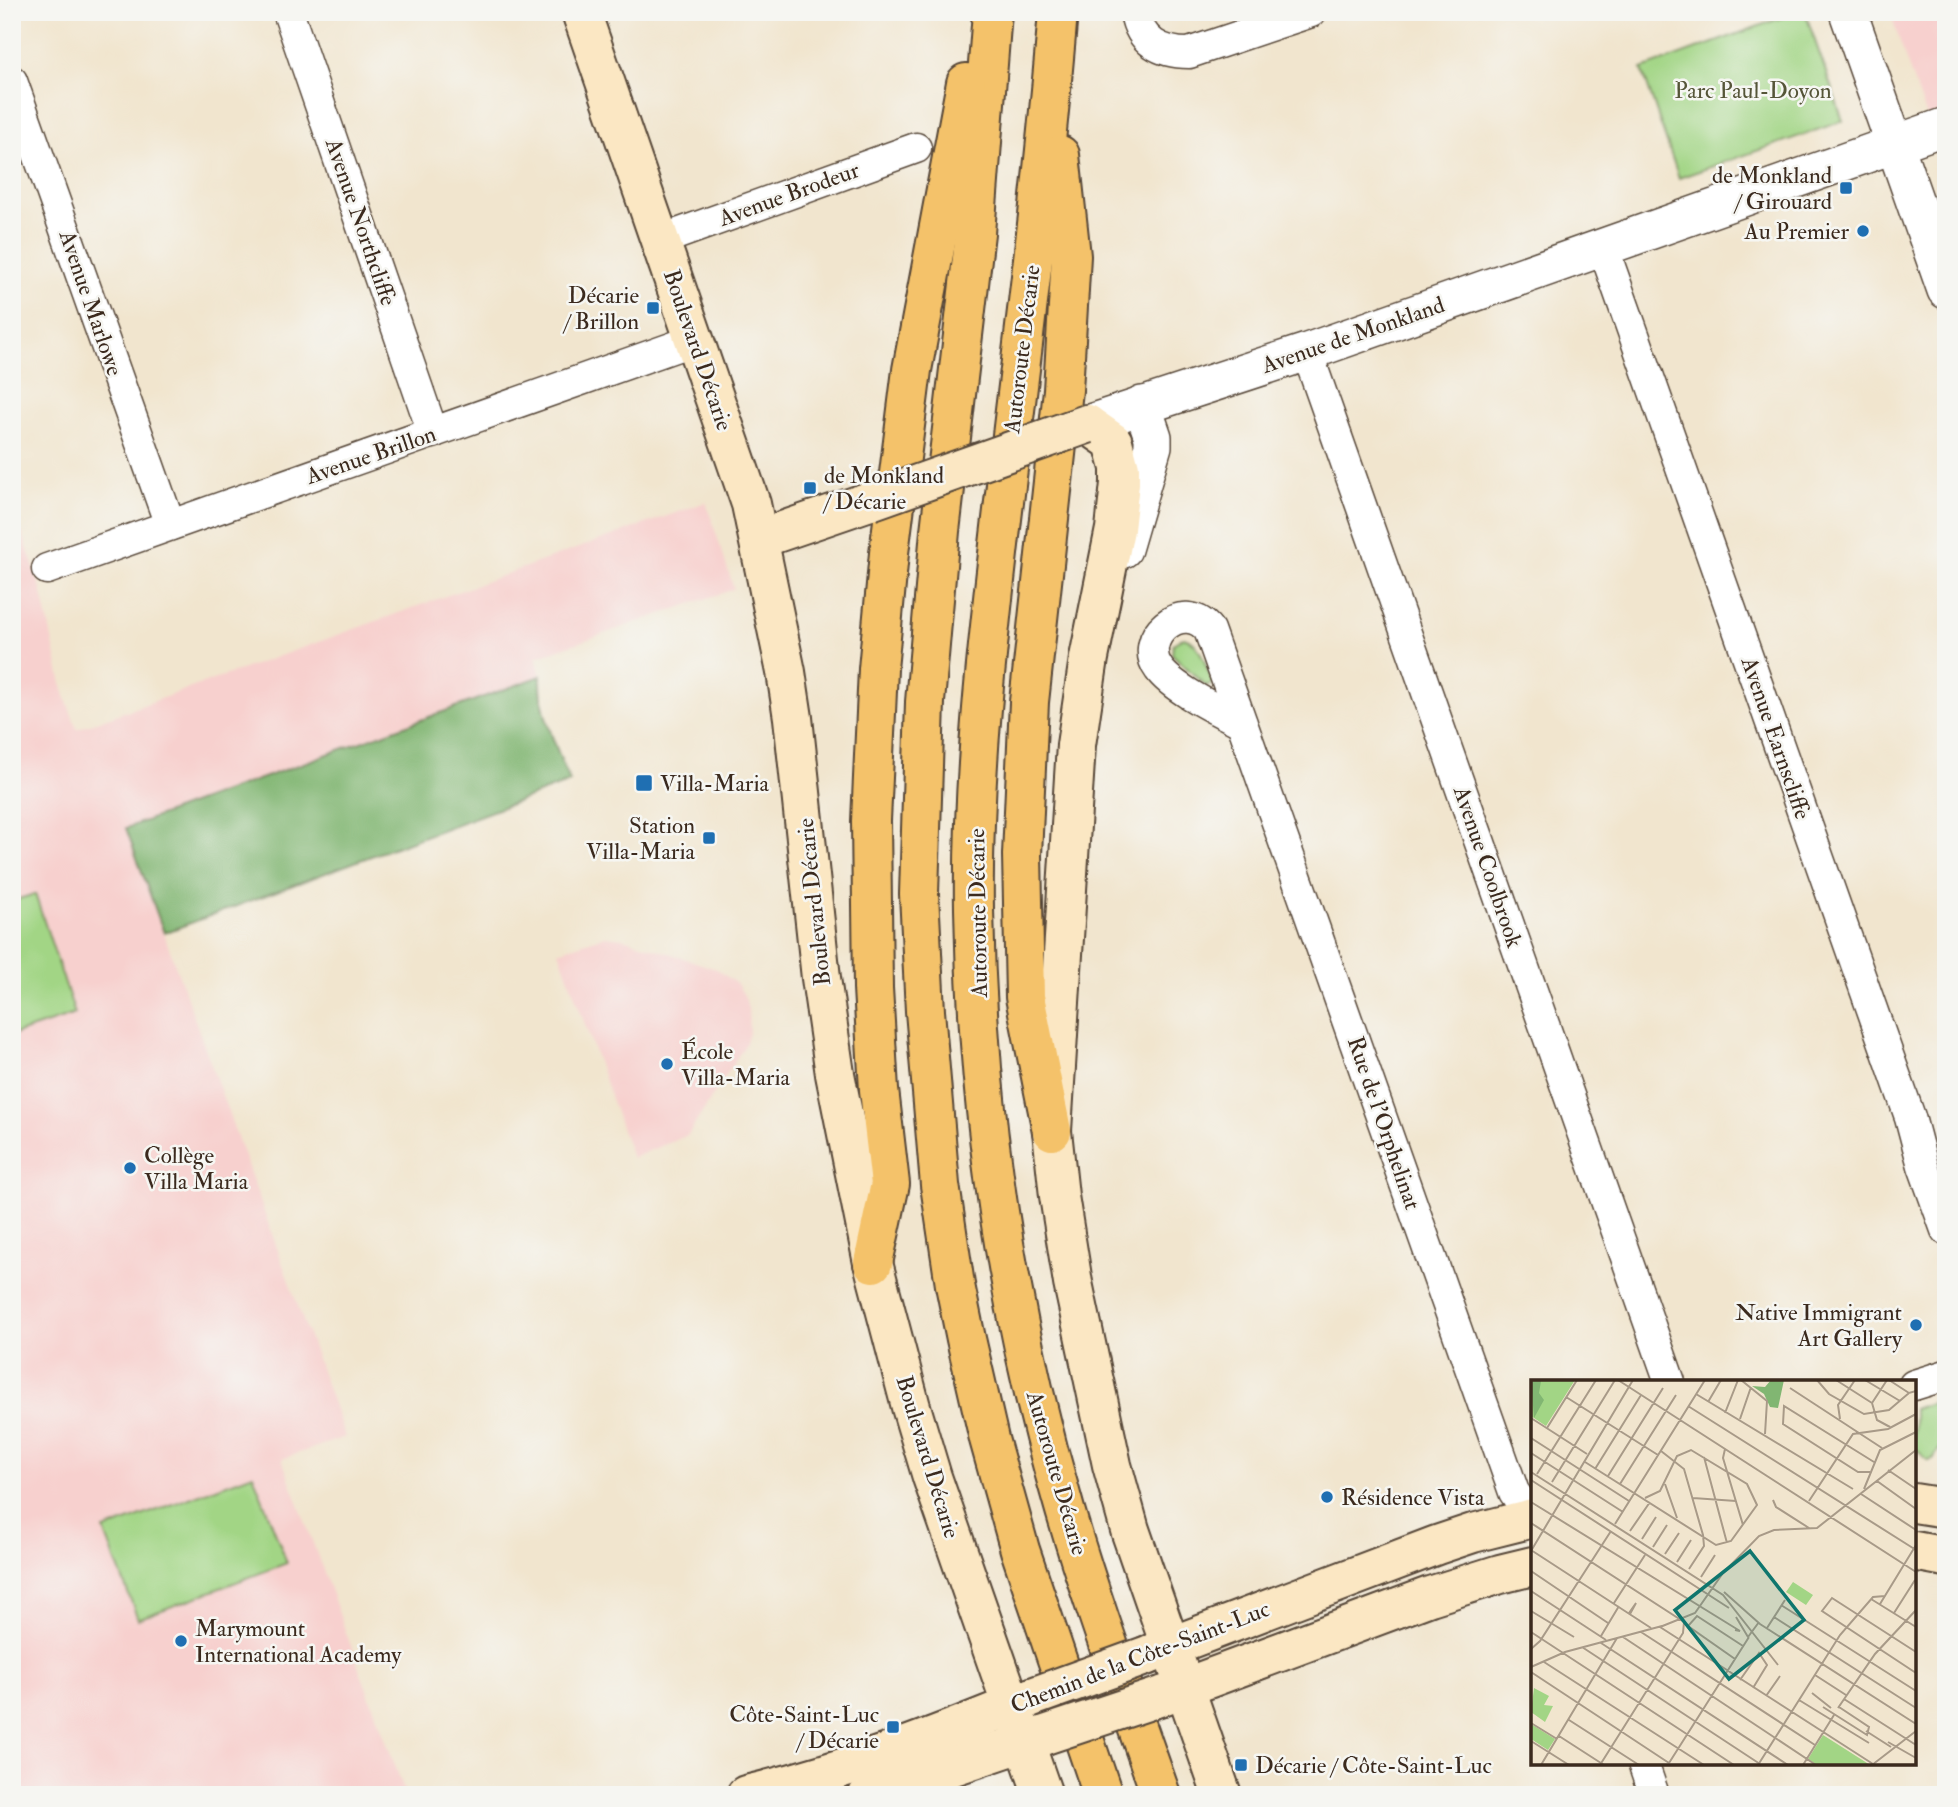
<svg xmlns="http://www.w3.org/2000/svg" width="1958" height="1807" font-family="'IM FELL Double Pica',serif">
<style>
.built{fill:#f7d0ce}
.green{fill:#a2d585;stroke:#6e8052;stroke-width:2}
.forest{fill:#81b672;stroke:#5e7048;stroke-width:2}
.lines{fill:none;stroke-linecap:round;stroke-linejoin:round}
.minor-casing{stroke:#564638;stroke-width:33}
.tertiary-casing{stroke:#564638;stroke-width:40}
.secondary-casing{stroke:#564638;stroke-width:42}
.motorway-casing{stroke:#564638;stroke-width:42}
.minor{stroke:#fff;stroke-width:30}
.tertiary{stroke:#fff;stroke-width:37}
.secondary{stroke:#fbe7c3;stroke-width:38}
.motorway{stroke:#f4c26a;stroke-width:38}
.secondary-bridge-casing{stroke:#564638;stroke-width:42;stroke-linecap:butt}
.secondary-bridge{stroke:#fbe7c3;stroke-width:38}
.poi-dot{fill:#1f6fb2;stroke:#f6f6f2;stroke-width:2.5}
.labels{text-anchor:middle;dominant-baseline:central;stroke-width:5;stroke-linejoin:round;paint-order:stroke}
.park-label{font-size:23px;fill:#555538;stroke:#f6f6f2}
.poi-label{font-size:23px;fill:#3b2a1e;stroke:#f6f6f2;text-anchor:start}
.street-label{font-size:23px;fill:#3b2a1e;stroke:#f6f6f2}
.inset-road{fill:none;stroke:#a89a88;stroke-width:2}
.view{fill:#0f766e;fill-opacity:0.15;stroke:#0f766e;stroke-width:3.5}
.inset-edge{fill:none;stroke:#3b2a1e;stroke-width:3.5}
</style>
<rect width="100%" height="100%" fill="#f6f6f2"/>
<filter id="ink" filterUnits="userSpaceOnUse"><feTurbulence type="fractalNoise" baseFrequency=".0143" numOctaves="2"/><feDisplacementMap in="SourceGraphic" scale="14" xChannelSelector="R" yChannelSelector="G"/><feConvolveMatrix kernelMatrix="1 2 1 2 8 2 1 2 1" color-interpolation-filters="sRGB"/></filter>
<filter id="wash" filterUnits="userSpaceOnUse"><feTurbulence type="fractalNoise" baseFrequency=".00686" numOctaves="4" result="noise"/><feDisplacementMap in="SourceGraphic" scale="28" xChannelSelector="R" yChannelSelector="G"/><feGaussianBlur stdDeviation="1.57" result="paint"/><feColorMatrix in="noise" values="0 0 0 0 0 0 0 0 0 0 0 0 0 0 0 0 0 1.4 0 .05"/><feComposite in="paint" operator="in"/></filter>
<g filter="url(#wash)">
<rect width="100%" height="100%" fill="#f1e5ce"/>
<g class="built">
<polygon points="1890,12 1946,12 1946,167 1912,77"/>
<polygon points="12,502 41,589 64,693 77,729 706,502 734,589 536,657 541,676 126,828 345,1437 282,1459 406,1795 12,1795"/>
<polygon points="605,936 623,938 716,969 737,984 745,997 748,1009 749,1033 745,1045 688,1135 632,1158 559,951"/>
</g>
<g class="green">
<polygon points="1797,12 1805,12 1843,121 1679,178 1642,69"/>
<path d="M 1184,637 C 1201,642 1206,668 1213,683 L 1206,686 L 1172,654 L 1173,644 Z"/>
<polygon points="35,894 75,1014 12,1035 12,901"/>
<polygon points="1946,1398 1946,1422 1938,1431 1946,1439 1933,1459 1928,1460 1914,1448 1914,1409"/>
<polygon points="253,1474 287,1563 138,1619 104,1530"/>
</g>
<path class="forest" d="M 541,676 C 539,713 557,748 570,782 L 164,933 L 126,828 Z"/>
</g>
<g filter="url(#ink)">
<g class="lines">
<g class="minor-casing">
<g id="minor">
<polyline points="288,12 433,433"/>
<path d="M 1135,12 C 1140,42 1161,53 1189,53 L 1311,12"/>
<polyline points="12,81 170,525"/>
<polyline points="661,240 916,148"/>
<polyline points="1603,247 1910,1117 1923,1166 1946,1230"/>
<polyline points="1307,352 1670,1382"/>
<polyline points="47,569 694,340"/>
<path d="M 1242,723 C 1220,711 1173,689 1159,669 C 1136,638 1183,597 1209,630 L 1514,1492 L 1533,1519"/>
<polyline points="1914,1385 1946,1375"/>
<polyline points="1643,1763 1654,1795"/>
</g>
</g>
<g class="tertiary-casing">
<g id="tertiary">
<polyline points="1848,12 1946,290"/>
<polyline points="1087,424 1307,352 1946,126"/>
<polyline points="1123,549 1153,446 1153,437 1142,405"/>
</g>
</g>
<g class="secondary-casing">
<g id="secondary">
<polyline points="581,12 751,504 786,672 793,718 821,978 835,1074 873,1263 911,1407 932,1477 1043,1795"/>
<polyline points="1087,424 1113,442 1120,468 1120,483 1115,529 1089,658 1076,745 1052,1131 1059,1196 1073,1283 1112,1465 1130,1530 1222,1795"/>
<polyline points="759,539 870,501"/>
<polyline points="1914,1503 1946,1508"/>
<polyline points="1914,1551 1946,1557"/>
<polyline points="1148,1655 1437,1545 1473,1533 1533,1518"/>
<polyline points="1162,1696 1430,1596 1500,1574 1533,1566"/>
<path d="M 746,1795 C 844,1772 939,1735 1032,1697"/>
<polyline points="868,1795 1045,1735"/>
</g>
</g>
<g class="motorway-casing">
<g id="motorway">
<polyline points="992,12 975,233 940,531 925,702 919,894 925,1011 940,1185 955,1285 966,1339 989,1439 1020,1550 1103,1795"/>
<path d="M 1058,12 C 1044,182 1022,350 1002,519 C 987,648 972,778 974,909 C 977,1112 1008,1315 1065,1510 C 1093,1606 1128,1700 1161,1795"/>
<polyline points="1052,1131 1025,997 1022,855 1029,702 1063,390 1071,256 1060,155"/>
<polyline points="873,1263 890,1184 879,1090 873,988 871,821 878,669 889,553 912,370 966,83"/>
</g>
</g>
<use href="#minor" class="minor"/>
<use href="#tertiary" class="tertiary"/>
<use href="#secondary" class="secondary"/>
<use href="#motorway" class="motorway"/>
<g class="secondary-bridge-casing">
<g id="secondary-bridge">
<polyline points="870,501 1087,424"/>
<polyline points="1032,1697 1148,1655"/>
<polyline points="1045,1735 1162,1696"/>
</g>
</g>
<use href="#secondary-bridge" class="secondary-bridge"/>
</g>
</g>
<g class="poi-dot">
<rect x="1839" y="181" width="14" height="14" rx="3.5"/>
<circle cx="1863" cy="231" r="7"/>
<rect x="646" y="301" width="14" height="14" rx="3.5"/>
<rect x="803" y="481" width="14" height="14" rx="3.5"/>
<rect x="635" y="774" width="18" height="18" rx="3.5"/>
<rect x="702" y="831" width="14" height="14" rx="3.5"/>
<circle cx="667" cy="1064" r="7"/>
<circle cx="130" cy="1168" r="7"/>
<circle cx="1916" cy="1325" r="7"/>
<circle cx="1327" cy="1497" r="7"/>
<circle cx="181" cy="1641" r="7"/>
<rect x="886" y="1720" width="14" height="14" rx="3.5"/>
<rect x="1234" y="1758" width="14" height="14" rx="3.5"/>
</g>
<g class="labels">
<g class="park-label">
<text x="1753" y="90">Parc Paul-Doyon</text>
</g>
<g class="poi-label">
<text x="1832" y="175" text-anchor="end">de Monkland<tspan x="1832" dy="26">/ Girouard</tspan></text>
<text x="1849" y="231" text-anchor="end">Au Premier</text>
<text x="639" y="295" text-anchor="end">Décarie<tspan x="639" dy="26">/ Brillon</tspan></text>
<text x="824" y="475">de Monkland<tspan x="824" dy="26">/ Décarie</tspan></text>
<text x="660" y="783">Villa-Maria</text>
<text x="695" y="825" text-anchor="end">Station<tspan x="695" dy="26">Villa-Maria</tspan></text>
<text x="681" y="1051">École<tspan x="681" dy="26">Villa-Maria</tspan></text>
<text x="144" y="1155">Collège<tspan x="144" dy="26">Villa Maria</tspan></text>
<text x="1902" y="1312" text-anchor="end">Native Immigrant<tspan x="1902" dy="26">Art Gallery</tspan></text>
<text x="1341" y="1497">Résidence Vista</text>
<text x="195" y="1628">Marymount<tspan x="195" dy="26">International Academy</tspan></text>
<text x="879" y="1714" text-anchor="end">Côte-Saint-Luc<tspan x="879" dy="26">/ Décarie</tspan></text>
<text x="1255" y="1765">Décarie / Côte-Saint-Luc</text>
</g>
<g class="street-label">
<text transform="translate(789 194) rotate(-20)">Avenue Brodeur</text>
<text transform="translate(361 222) rotate(71)">Avenue Northcliffe</text>
<text transform="translate(91 303) rotate(71)">Avenue Marlowe</text>
<text transform="translate(1353 335) rotate(-19)">Avenue de Monkland</text>
<text transform="translate(1022 349) rotate(-83)">Autoroute Décarie</text>
<text transform="translate(698 350) rotate(71)">Boulevard Décarie</text>
<text transform="translate(371 455) rotate(-19)">Avenue Brillon</text>
<text transform="translate(1776 738) rotate(71)">Avenue Earnscliffe</text>
<text transform="translate(1488 867) rotate(71)">Avenue Coolbrook</text>
<text transform="translate(814 902) rotate(-96)">Boulevard Décarie</text>
<text transform="translate(978 913) rotate(-91)">Autoroute Décarie</text>
<text transform="translate(1384 1123) rotate(71)">Rue de l'Orphelinat</text>
<text transform="translate(928 1457) rotate(73)">Boulevard Décarie</text>
<text transform="translate(1057 1473) rotate(74)">Autoroute Décarie</text>
<text transform="translate(1140 1657) rotate(-21)">Chemin de la Côte-Saint-Luc</text>
</g>
</g>
<g transform="translate(1531 1380)">
<rect width="385" height="385" fill="#f1e5ce"/>
<path d="M 0,0 L 44,0 L 15,46 L 0,36 ZM 262,202 L 282,215 L 275,225 L 255,212 ZM 3,308 L 18,316 L 13,325 L 22,326 L 14,342 L 0,332 ZM 0,344 L 24,359 L 17,370 L 0,359 ZM 292,355 L 336,383 L 337,384 L 286,385 L 277,379 Z" fill="#a2d585"/>
<path d="M 0,0 L 10,1 L 8,13 L 13,20 L 3,38 ZM 240,0 L 253,0 L 247,28 L 239,27 L 233,14 L 221,6 L 234,7 Z" fill="#81b672"/>
<path class="inset-road" d="M 87,0 L 385,192M 210,0 L 236,21 L 234,54M 286,0 L 298,14 L 333,34 L 358,30 L 378,13M 305,0 L 341,23M 334,0 L 369,21M 358,0 L 378,13 L 385,11M 259,8 L 351,68M 165,14 L 322,109M 35,17 L 127,75M 177,22 L 190,0M 341,23 L 346,40 L 359,47M 341,23 L 356,0M 157,26 L 385,170M 194,33 L 207,0M 0,38 L 56,74M 209,39 L 220,7M 309,39 L 307,25 L 324,0M 16,48 L 46,0M 0,58 L 98,121M 194,69 L 192,78 L 212,145M 130,71 L 153,89 L 172,155 L 173,166 L 158,189M 0,73 L 92,132M 173,77 L 196,163M 54,82 L 185,165 L 200,161 L 226,125 L 216,104 L 160,70 L 146,76 L 129,111 L 114,118M 64,89 L 110,15M 357,90 L 385,109M 0,92 L 192,215 L 247,285M 339,92 L 327,92 L 252,44 L 253,26 L 343,82M 6,94 L 65,0M 77,96 L 132,8M 0,100 L 198,228M 346,101 L 385,129M 21,102 L 84,0M 89,104 L 145,15M 134,104 L 146,138M 333,109 L 349,70 L 385,52M 330,114 L 385,150M 162,118 L 205,121M 242,120 L 245,127 L 278,148M 278,121 L 322,54 L 357,49 L 385,34M 0,122 L 209,251 L 204,250M 0,143 L 153,242 L 152,253 L 69,385M 84,144 L 174,0M 99,151 L 119,122M 111,159 L 125,137M 122,167 L 136,145M 0,170 L 120,248M 0,171 L 102,0M 134,174 L 148,153M 146,182 L 160,160M 0,191 L 77,243M 170,197 L 184,175M 0,211 L 75,260M 193,212 L 229,244 L 385,344M 340,219 L 385,247M 83,223 L 114,175M 349,224 L 385,165M 250,225 L 385,311M 0,231 L 43,257M 98,233 L 105,223 L 99,234M 363,233 L 384,200M 205,237 L 217,257 L 228,242M 243,237 L 385,328M 129,247 L 342,384M 129,247 L 164,233 L 192,193 L 228,156 L 243,150 L 286,148 L 385,70M 236,248 L 254,220M 0,252 L 203,385M 110,252 L 284,365M 70,256 L 88,226M 92,257 L 285,385M 70,263 L 257,385M 51,267 L 229,384M 0,269 L 9,261 L 80,151M 385,272 L 301,218 L 291,231 L 385,293M 204,279 L 157,246 L 166,236 L 212,266M 13,282 L 173,385M 0,287 L 34,272 L 131,246M 0,292 L 138,383M 284,295 L 315,315M 209,300 L 228,273 L 236,285 L 222,308M 281,313 L 300,328M 235,316 L 249,296M 313,319 L 385,365M 268,320 L 338,363M 292,327 L 336,355 L 338,347 L 308,327M 307,328 L 344,274 L 385,230M 38,340 L 108,385M 0,343 L 26,359M 335,351 L 360,367M 28,356 L 73,385M 0,361 L 38,385M 357,362 L 385,378M 138,383 L 218,257M 10,385 L 86,258M 227,385 L 309,255 L 342,217 L 354,216M 272,385 L 303,335M 341,385 L 385,351"/>
<path class="view" d="M 219,171 L 273,240 L 198,299 L 144,230 Z"/>
<rect width="385" height="385" class="inset-edge"/>
</g>
<rect width="1958" height="1807" fill="none" stroke="#f6f6f2" stroke-width="42"/>
</svg>
